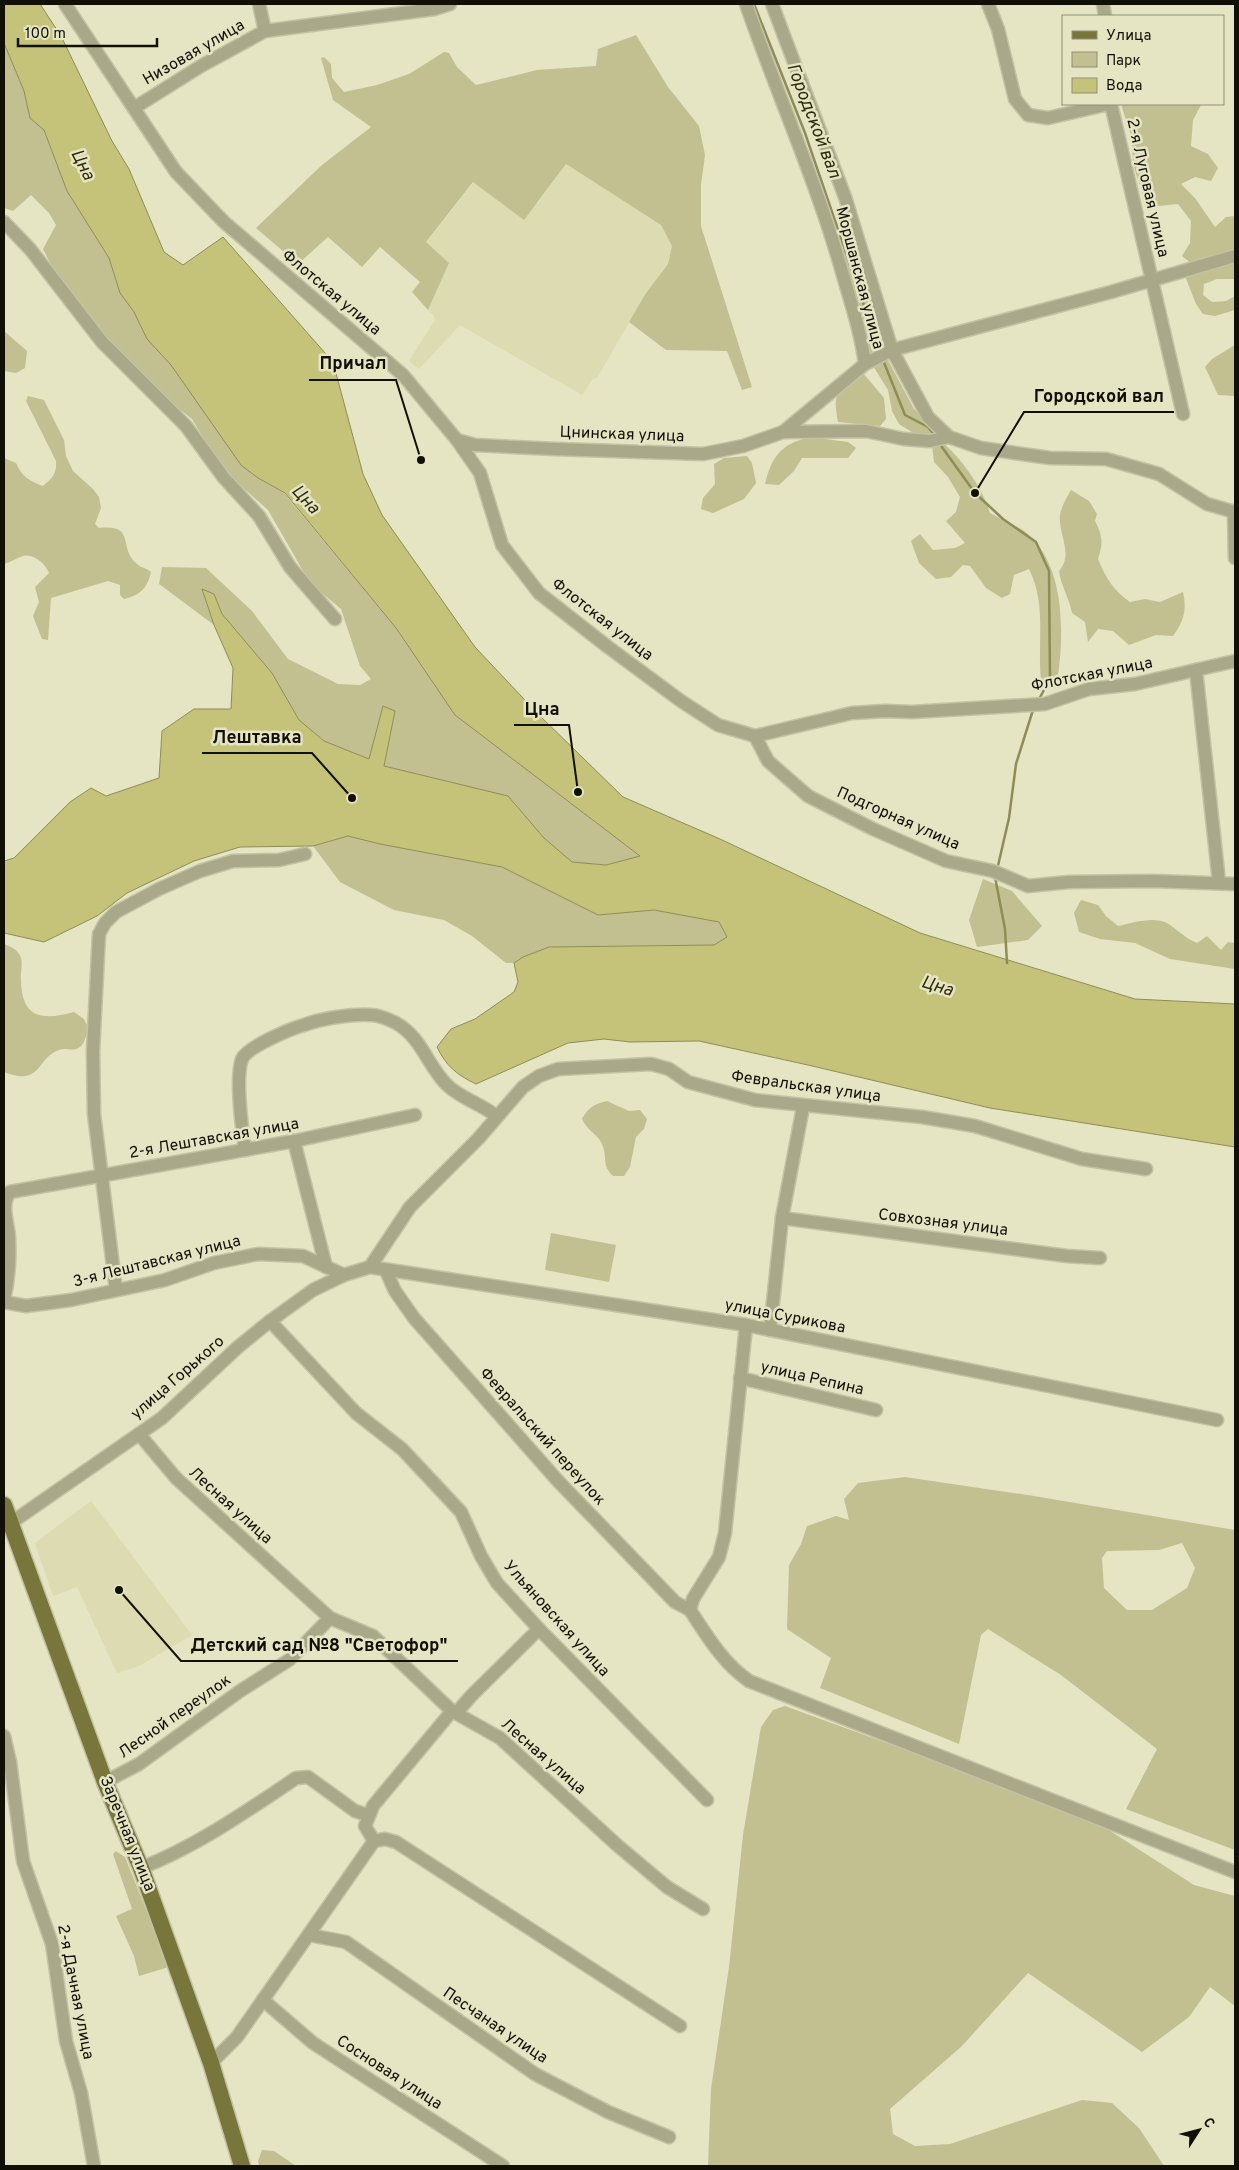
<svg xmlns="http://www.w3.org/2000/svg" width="1239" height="2170" font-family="Overpass,sans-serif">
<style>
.built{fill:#dcdbb2}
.green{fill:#c2c091;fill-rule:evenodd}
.water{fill:#c5c279;stroke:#8f8d56}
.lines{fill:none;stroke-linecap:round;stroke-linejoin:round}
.stream{stroke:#8f8d56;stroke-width:2.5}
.minor-casing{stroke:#c3c2a5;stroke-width:15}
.major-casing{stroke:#c3c2a5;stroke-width:19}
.minor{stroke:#a9a889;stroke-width:12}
.major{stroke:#79763c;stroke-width:16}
.labels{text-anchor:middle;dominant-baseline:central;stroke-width:5;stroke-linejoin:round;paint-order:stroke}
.street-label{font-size:16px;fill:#111006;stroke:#e5e4c3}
.water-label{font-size:18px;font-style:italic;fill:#2d2b0b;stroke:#e5e4c3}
.leader{fill:none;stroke:#111006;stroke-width:2}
.callout-dot{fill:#111006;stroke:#e5e4c3;stroke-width:2}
.callout-label{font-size:18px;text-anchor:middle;font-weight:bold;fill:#111006;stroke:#e5e4c3;stroke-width:5;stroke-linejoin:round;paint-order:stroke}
</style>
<rect width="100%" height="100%" fill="#e5e4c3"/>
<g class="built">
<polygon points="566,164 661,225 672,246 668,264 646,293 597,378 593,379 582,395 460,325 419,369 409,361 435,320 434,316 428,310 449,263 426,243 474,182 538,203"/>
<polygon points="91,1501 192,1635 139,1666 117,1673 77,1587 53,1596 35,1543"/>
</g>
<g class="green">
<polygon points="636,35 668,87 699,126 705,155 701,185 701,226 752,387 742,390 727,351 666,350 629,322 646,293 668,264 672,246 661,225 566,164 524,220 473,182 426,242 449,263 428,310 412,292 420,282 380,247 362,267 328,237 298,264 256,228 322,165 371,127 333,100 321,58 324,57 331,64 332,78 344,92 377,85 409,74 444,52 449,53 457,67 476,85 537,70 596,66 598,49"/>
<polygon points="4,43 24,91 30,118 44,130 67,191 109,258 120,293 134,312 148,339 171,365 258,478 284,493 396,628 455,715 640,856 606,865 572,862 544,838 508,796 384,766 395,711 383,706 369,759 324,741 299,720 272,673 222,614 214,594 202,590 214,625 159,584 162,567 206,568 252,611 288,659 338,684 360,685 371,679 360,666 341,609 310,583 268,510 222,469 192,419 152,388 110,345 54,271 43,249 56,225 49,213 31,195 13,211 4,208"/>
<polygon points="1121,104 1201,105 1193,120 1191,146 1208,154 1218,168 1211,181 1195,177 1181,184 1195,198 1215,227 1226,217 1235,216 1235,252 1192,264 1182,256 1190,243 1191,221 1178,204 1158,206 1146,205 1133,164 1132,139"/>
<polygon points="850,249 863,289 872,309 877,331 889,362 914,409 932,425 930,436 915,434 899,424 892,411 888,390 870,361 841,251"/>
<polygon points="1235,259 1235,279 1217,279 1204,284 1203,295 1212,302 1226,301 1235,296 1235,310 1215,316 1203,314 1196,304 1185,276"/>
<polygon points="4,331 27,351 25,368 16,373 4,371"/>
<polygon points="1235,345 1235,396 1218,395 1205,367 1212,359"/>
<path d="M 863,373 L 884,398 L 886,419 L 880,426 L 838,422 C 832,389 838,392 863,373 Z"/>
<path d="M 28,396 L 44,400 L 64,440 L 66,456 L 73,471 L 93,489 L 99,497 L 101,508 L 95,524 L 99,528 C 137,524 117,547 137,564 C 141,568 147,568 151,572 C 147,589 140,595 124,599 L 120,595 L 120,585 L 108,581 L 51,598 L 48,640 L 42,639 L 33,616 L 39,602 L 35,587 L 49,573 C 46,564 33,553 23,556 C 17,558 11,562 4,564 L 4,458 L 16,463 C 22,477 30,481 43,486 C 53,478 57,473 56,461 L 26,401 Z"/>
<path d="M 810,437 L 848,442 L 856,448 L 848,458 L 802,458 L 794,471 L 779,485 L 765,484 C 772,456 781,444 810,437 Z"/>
<path d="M 941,441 C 962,459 982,487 990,513 C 1002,520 1020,526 1030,536 C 1066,570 1064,638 1057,682 L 1041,680 C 1037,643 1047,604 1029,569 L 1014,575 L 1010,594 L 1002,598 L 986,588 L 970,566 L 963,565 L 951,577 L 936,579 L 919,563 L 911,541 L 920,534 L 933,550 L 955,548 L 965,543 L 946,521 L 956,512 L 960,497 L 948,477 L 934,462 L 932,445 Z"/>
<polygon points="747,456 752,463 756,483 744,499 713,513 701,509 703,498 715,484 714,464 724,458"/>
<path d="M 1071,490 L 1089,501 L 1097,514 L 1095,521 C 1103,536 1103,544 1098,559 C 1105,577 1114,591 1130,602 L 1145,599 L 1160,602 L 1183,592 C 1187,610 1184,621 1173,636 L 1156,635 L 1129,645 L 1113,631 L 1098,629 L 1088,642 L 1085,622 L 1072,613 C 1069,597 1061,586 1059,571 C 1074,554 1058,535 1060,515 C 1061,507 1067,497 1071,490 Z"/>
<polygon points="348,836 380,844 502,867 598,915 654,910 719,922 727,937 714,945 549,947 523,957 514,963 506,963 472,936 444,920 394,910 340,882 313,846"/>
<polygon points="983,879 1012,891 1042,926 1028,940 977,947 969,920"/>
<path d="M 1081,900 L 1098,905 L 1106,916 L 1118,926 C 1132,923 1153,916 1167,923 C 1177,929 1183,937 1197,943 L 1207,936 L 1221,950 L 1228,942 L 1235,943 L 1235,969 L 1170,959 L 1135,943 L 1100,939 L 1079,932 L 1074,913 Z"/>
<path d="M 4,944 C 11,947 18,949 21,958 C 23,964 20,974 21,981 C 22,1020 44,1020 74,1012 L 84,1019 L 89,1029 C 86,1034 85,1043 81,1046 C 74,1053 67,1047 59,1050 C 36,1058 42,1087 4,1072 Z"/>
<path d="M 607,1101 L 629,1111 L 640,1110 L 647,1119 L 644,1129 L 636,1137 L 630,1167 L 624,1176 L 613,1176 C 601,1164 608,1158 602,1144 C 597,1133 588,1132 582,1119 C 588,1108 594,1104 607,1101 Z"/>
<polygon points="551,1233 616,1245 609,1282 545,1270"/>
<path d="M 905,1477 L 1034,1496 L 1235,1530 L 1235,1850 L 1126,1809 L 1157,1749 L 1061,1675 L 988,1629 L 981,1635 L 959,1744 L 820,1688 L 831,1658 L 787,1629 L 789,1565 L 801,1544 L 807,1526 L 836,1516 L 849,1520 L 844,1499 L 858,1483 ZM 1182,1543 L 1195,1568 L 1187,1588 L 1152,1610 L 1127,1610 L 1104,1588 L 1102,1558 L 1107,1551 L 1159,1550 Z"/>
<polygon points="785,1706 1037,1798 1101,1825 1194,1885 1235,1896 1235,2006 1210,1987 1189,2017 1142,2052 1028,1973 962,2046 890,2109 893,2134 915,2146 950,2144 1082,2100 1112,2103 1139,2128 1164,2166 708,2166 711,2089 729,1967 743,1835 761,1727 773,1710"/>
<polygon points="116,1851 125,1857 169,1967 139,1976 134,1956 116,1916 132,1909 113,1854"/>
<polygon points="262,2150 274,2151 296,2166 259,2166 258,2161"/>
</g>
<path class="water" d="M 4,4 L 40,4 L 61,36 L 112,141 L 129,169 L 164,252 L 183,265 L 223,237 L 333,362 L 363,474 L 382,515 L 475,647 L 539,715 L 623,797 L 720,839 L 920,933 L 1135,999 L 1235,1004 L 1235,1147 L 990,1108 L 808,1065 L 699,1041 L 630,1042 L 604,1039 L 568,1043 L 476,1084 C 457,1075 446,1066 437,1047 L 451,1029 L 475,1019 L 514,992 L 518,982 L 514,963 L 523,957 L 549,947 L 714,945 L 727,937 L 719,922 L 654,910 L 598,915 L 502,867 L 380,844 L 348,836 L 313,846 L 240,847 L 194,861 L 127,893 L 97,916 L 44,942 L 4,933 L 4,861 L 14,858 L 70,802 L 91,788 L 106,796 L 159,778 L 162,731 L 194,709 L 231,709 L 233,668 L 214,625 L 202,589 L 214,594 L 222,614 L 272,673 L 299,720 L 324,741 L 369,759 L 383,706 L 395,711 L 384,766 L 508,796 L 544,838 L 572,862 L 606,865 L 640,856 L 455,715 L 396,628 L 285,493 L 258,478 L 241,465 L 171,365 L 147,339 L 134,312 L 120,293 L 109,258 L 67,191 L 44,130 L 30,118 L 24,91 L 4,43 Z"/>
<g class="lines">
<g class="stream">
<polyline points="754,4 805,133 880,352"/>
<polyline points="883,360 905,415 928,427 935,436"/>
<polyline points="939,443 975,493 1003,519 1036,542 1049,571 1050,679 1038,701"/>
<polyline points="997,870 1009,818 1016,764 1033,710"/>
<polyline points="995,877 1005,929 1007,963"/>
</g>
<g class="minor-casing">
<g id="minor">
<polyline points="65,4 176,172 224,222 403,375 457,440 480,473 502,545 539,593 608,647 681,701 718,725 755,736 852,713 885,711 912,712 1045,704 1089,689 1135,684 1235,661"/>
<polyline points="259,4 265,31"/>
<path d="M 746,4 C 777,94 816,180 842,272 C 851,303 861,333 865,364"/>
<polyline points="772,4 845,197 892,350 928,417 949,437"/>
<polyline points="988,4 998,29 1015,99 1028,115 1048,118 1109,104"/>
<polyline points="1103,4 1105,16"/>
<polyline points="1111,104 1183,414"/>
<polyline points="134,108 201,66 265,31 434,9 450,4"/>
<polyline points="4,222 30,249 102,342 186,426 224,478 259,516 290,567 335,619"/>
<polyline points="783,432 865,364 892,350 1111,292 1235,256"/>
<polyline points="457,440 475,445 555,449 703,454 743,446 783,432 866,431 904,439 930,441 949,437 981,448 1050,458 1106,459 1159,474 1207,504 1235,512"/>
<polyline points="1234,512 1235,558"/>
<polyline points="1196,670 1219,882"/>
<polyline points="755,736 768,761 808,796 873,829 946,861 993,871 1028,886 1069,882 1153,881 1235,884"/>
<polyline points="294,1141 326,1267"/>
<path d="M 245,1150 C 242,1129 235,1078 242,1059 C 247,1047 290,1029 304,1025 C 323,1018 351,1014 371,1015 C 378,1015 390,1020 396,1023 C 421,1037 427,1064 446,1084 C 461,1099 480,1103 496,1116"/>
<polyline points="782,1218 1067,1256 1100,1258"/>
<polyline points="370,1267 410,1207 478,1139 523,1087 539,1076 558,1069 651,1064 669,1069 688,1082 755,1100 922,1117 975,1126 1082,1159 1146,1169"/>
<polyline points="386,1271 395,1291 414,1318 558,1481 675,1602 690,1610"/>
<polyline points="116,1290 94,1114 93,1051 99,934 105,923 116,912 159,889 200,871 233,861 279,860 305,854"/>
<path d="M 4,1299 C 9,1279 10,1258 9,1237 C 8,1222 0,1205 10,1192 L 294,1141 L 415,1115"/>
<polyline points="4,1302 26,1306 71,1300 165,1280 214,1263 258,1254 303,1256 344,1275"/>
<polyline points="270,1321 356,1413 402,1449 461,1512 481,1556 497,1583 539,1629 707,1800"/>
<path d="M 746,1325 L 725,1533 L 719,1557 L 693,1599 L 690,1610 C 707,1636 723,1663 749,1681 L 1235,1872"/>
<polyline points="770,1330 782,1218 803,1107"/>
<polyline points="740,1378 876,1410"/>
<polyline points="139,1434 176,1478 330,1618 373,1636 452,1711 500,1738 617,1845 667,1887 703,1909"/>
<polyline points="5,1527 162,1418 238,1347 270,1321 313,1290 344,1275 370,1267 746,1325 1217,1420"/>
<polyline points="457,1712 472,1695 539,1629"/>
<polyline points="4,1736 10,1762 23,1861 52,1944 66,2041 81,2093 94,2166"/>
<polyline points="105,1782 139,1764 240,1691 289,1660 330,1618"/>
<polyline points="374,1841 385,1839 396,1842 680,2026"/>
<path d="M 141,1868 C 197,1846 247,1811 296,1778 L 308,1777 L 355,1811 L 368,1815"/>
<polyline points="309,1935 346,1942 535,2074 608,2112 669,2137"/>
<polyline points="263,2000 313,2043 503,2166"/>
<polyline points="211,2063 237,2037 374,1841 365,1826 373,1806 452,1711"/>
</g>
</g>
<g class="major-casing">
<polyline id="major" points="4,1505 105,1782 141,1868 211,2063 242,2166"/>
</g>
<use href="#minor" class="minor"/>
<use href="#major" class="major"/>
</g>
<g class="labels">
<g class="street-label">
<text transform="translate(194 53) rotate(-30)">Низовая улица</text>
<text transform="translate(1147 188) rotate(77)">2-я Луговая улица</text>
<text transform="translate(859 278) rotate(75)">Моршанская улица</text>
<text transform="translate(331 293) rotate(40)">Флотская улица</text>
<text transform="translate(622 435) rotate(2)">Цнинская улица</text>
<text transform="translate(602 620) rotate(38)">Флотская улица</text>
<text transform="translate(1092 675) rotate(-11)">Флотская улица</text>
<text transform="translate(898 819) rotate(24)">Подгорная улица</text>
<text transform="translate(806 1087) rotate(8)">Февральская улица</text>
<text transform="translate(214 1139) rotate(-10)">2-я Лештавская улица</text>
<text transform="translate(943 1223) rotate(7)">Совхозная улица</text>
<text transform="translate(157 1262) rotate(-14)">3-я Лештавская улица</text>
<text transform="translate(785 1317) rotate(11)">улица Сурикова</text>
<text transform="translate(178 1378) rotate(-41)">улица Горького</text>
<text transform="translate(812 1379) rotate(13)">улица Репина</text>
<text transform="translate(542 1437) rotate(48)">Февральский переулок</text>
<text transform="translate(230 1506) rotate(42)">Лесная улица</text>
<text transform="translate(556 1619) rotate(48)">Ульяновская улица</text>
<text transform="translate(175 1717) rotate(-35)">Лесной переулок</text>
<text transform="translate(543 1757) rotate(41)">Лесная улица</text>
<text transform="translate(127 1834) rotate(68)">Заречная улица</text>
<text transform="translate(75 1992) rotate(79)">2-я Дачная улица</text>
<text transform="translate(495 2026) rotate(34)">Песчаная улица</text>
<text transform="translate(389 2073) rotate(33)">Сосновая улица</text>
</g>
<g class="water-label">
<text transform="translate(813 121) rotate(69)">Городской вал</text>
<text transform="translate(82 165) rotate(63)">Цна</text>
<text transform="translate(305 500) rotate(47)">Цна</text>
<text transform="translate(937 987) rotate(17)">Цна</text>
</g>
</g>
<path class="leader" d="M421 460L396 380H309M975 493L1024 412H1174M578 792L569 725H514M352 798L312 753H202M119 1590L181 1661H458"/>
<g class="callout-dot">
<circle cx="421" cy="460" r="5"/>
<circle cx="975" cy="493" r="5"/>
<circle cx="578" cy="792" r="5"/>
<circle cx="352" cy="798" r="5"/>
<circle cx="119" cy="1590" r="5"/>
</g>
<g class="callout-label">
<text x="353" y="369">Причал</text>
<text x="1099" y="402">Городской вал</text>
<text x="542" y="715">Цна</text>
<text x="257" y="743">Лештавка</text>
<text x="319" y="1651">Детский сад №8 "Светофор"</text>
</g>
<rect width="1239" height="2170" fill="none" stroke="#111006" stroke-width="10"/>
<rect x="1062" y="15" width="162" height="90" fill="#e5e4c3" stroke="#908f77"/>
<rect x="1072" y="31" width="25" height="8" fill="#79763c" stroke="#908f77"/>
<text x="1106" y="40" font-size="15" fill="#111006">Улица</text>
<rect x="1072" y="52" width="25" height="15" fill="#c2c091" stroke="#908f77"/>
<text x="1106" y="65" font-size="15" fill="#111006">Парк</text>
<rect x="1072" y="78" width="25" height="15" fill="#c5c279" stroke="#908f77"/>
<text x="1106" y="90" font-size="15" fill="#111006">Вода</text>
<g transform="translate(1199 2130) rotate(54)" stroke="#e5e4c3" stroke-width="4" paint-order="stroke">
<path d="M0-4L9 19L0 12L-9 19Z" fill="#111006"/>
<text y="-8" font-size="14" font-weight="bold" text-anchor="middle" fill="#111006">С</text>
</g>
<path d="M18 38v8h139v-8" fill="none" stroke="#111006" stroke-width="2.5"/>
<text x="25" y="38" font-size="15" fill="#111006" stroke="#e5e4c3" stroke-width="4" paint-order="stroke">100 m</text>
</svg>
